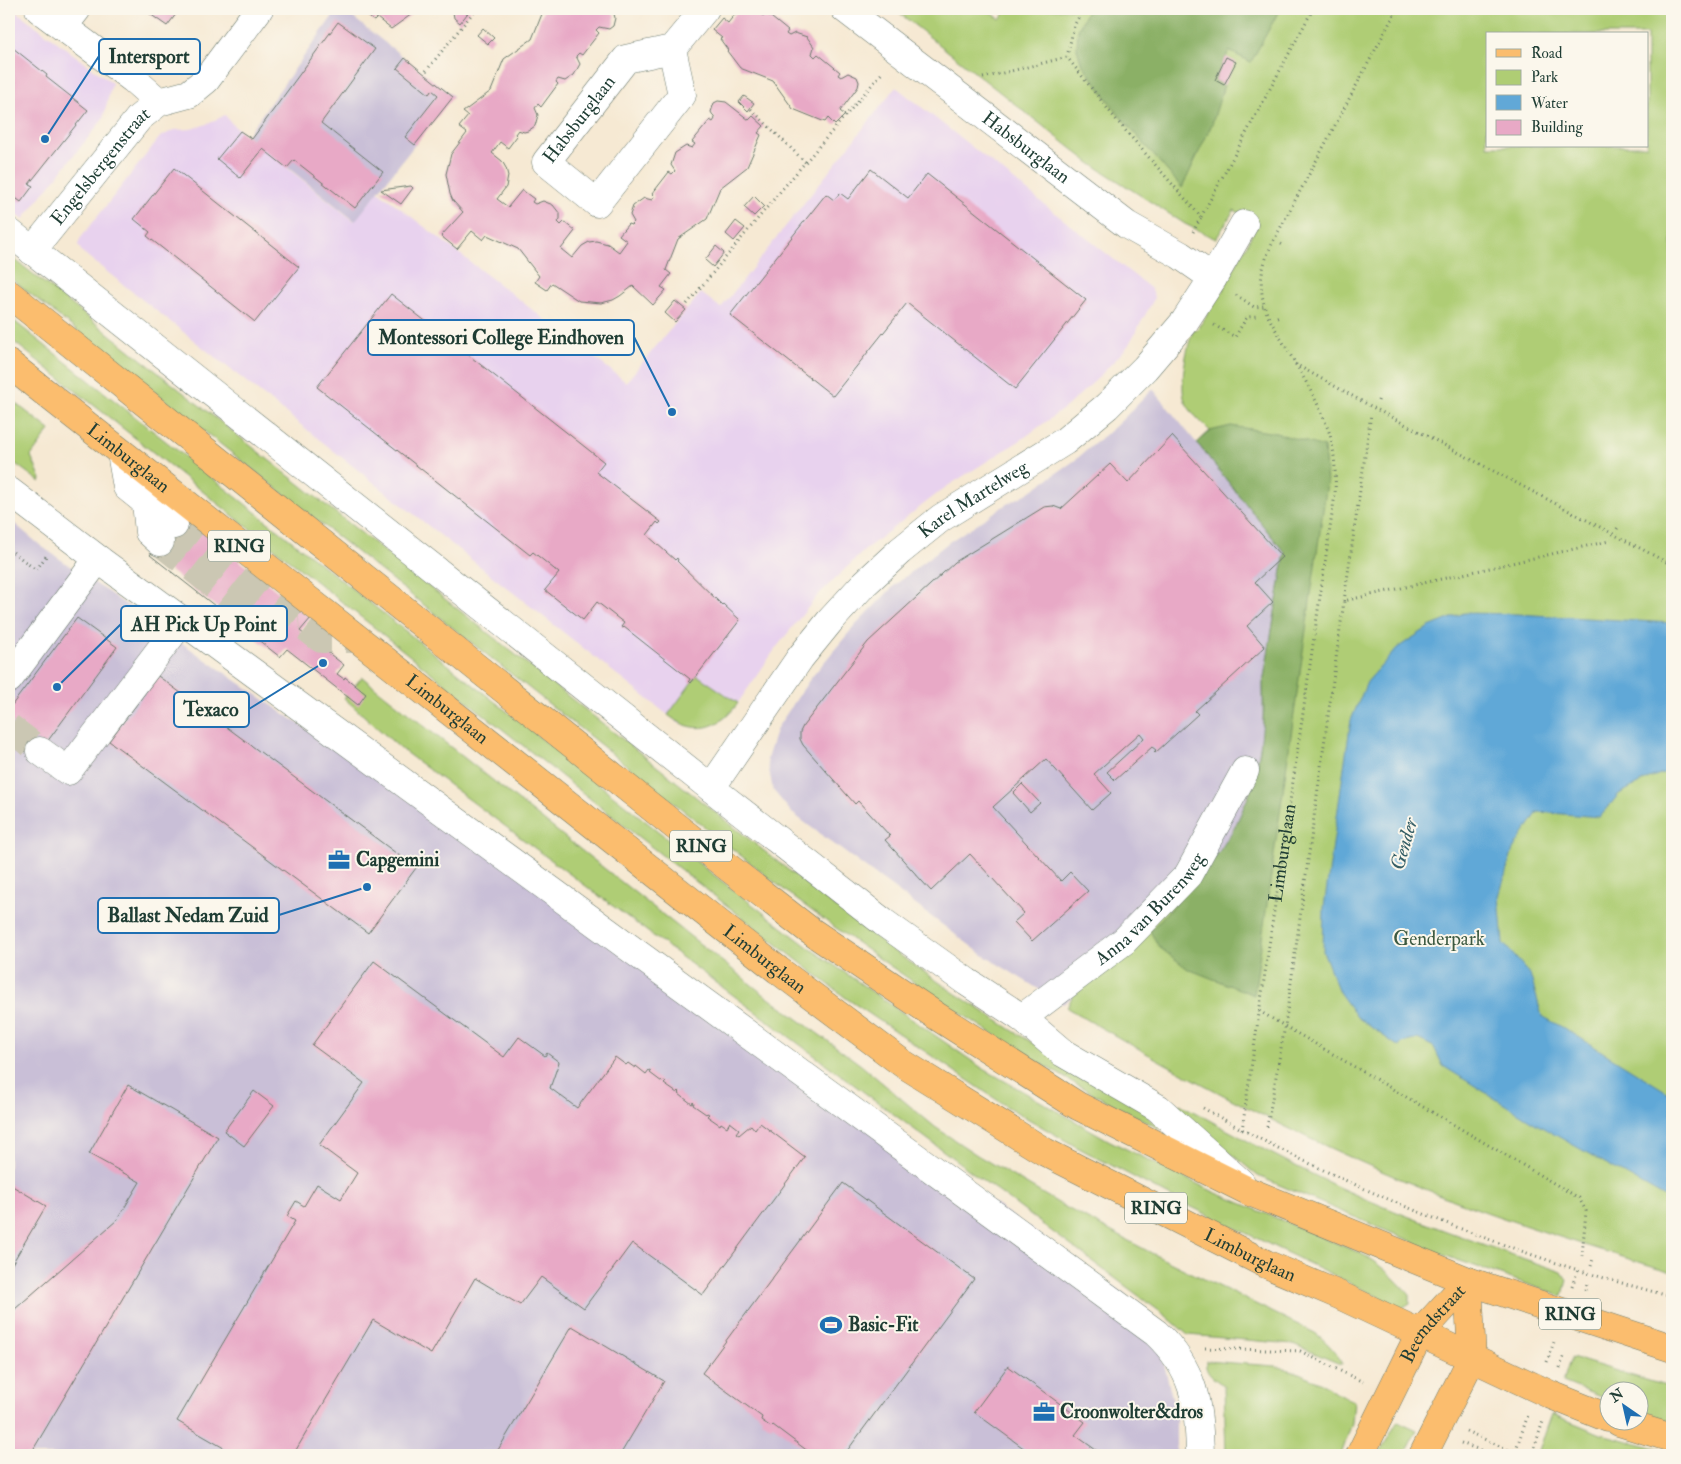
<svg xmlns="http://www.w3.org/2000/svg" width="1681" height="1464" font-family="'IM FELL Double Pica',serif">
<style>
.built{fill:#e8d2ee}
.industrial{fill:#c9bfd7}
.green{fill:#afcd74;stroke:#678554;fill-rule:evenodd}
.forest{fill:#8bb066;stroke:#55764d}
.water{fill:#61a8d7;stroke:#407286}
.building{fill:#e8a9c6}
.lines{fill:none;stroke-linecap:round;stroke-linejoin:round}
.minor-tunnel{stroke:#cbc7b3;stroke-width:28;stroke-dasharray:28 14;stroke-linecap:butt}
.minor-casing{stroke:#6a796c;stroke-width:29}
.major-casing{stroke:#6a796c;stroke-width:29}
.path{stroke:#6a796c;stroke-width:3;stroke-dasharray:1 4;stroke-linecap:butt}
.minor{stroke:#fff;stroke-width:28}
.major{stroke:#fbbd6e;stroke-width:28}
.labels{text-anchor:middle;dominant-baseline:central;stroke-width:4;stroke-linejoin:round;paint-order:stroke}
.shield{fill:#fbf7ec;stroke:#61756b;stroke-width:1}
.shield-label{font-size:18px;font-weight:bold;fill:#1f3d34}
.street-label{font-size:19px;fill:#1f3d34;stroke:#fbf7ec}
.poi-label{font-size:19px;font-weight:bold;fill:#1f3d34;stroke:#fbf7ec;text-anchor:start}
.park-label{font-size:19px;fill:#3c5a41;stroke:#fbf7ec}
.water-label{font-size:20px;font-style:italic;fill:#335d65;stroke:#fbf7ec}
.leader{fill:none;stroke:#1f6fb2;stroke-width:2}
.callout-dot{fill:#1f6fb2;stroke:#fbf7ec;stroke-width:2}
.callout{fill:#fbf7ec;stroke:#1f6fb2;stroke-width:2}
.callout-label{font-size:20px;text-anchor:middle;font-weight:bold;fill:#1f3d34}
</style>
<rect width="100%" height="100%" fill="#fbf7ec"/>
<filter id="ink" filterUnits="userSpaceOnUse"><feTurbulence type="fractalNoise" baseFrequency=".02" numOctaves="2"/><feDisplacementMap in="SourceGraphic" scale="10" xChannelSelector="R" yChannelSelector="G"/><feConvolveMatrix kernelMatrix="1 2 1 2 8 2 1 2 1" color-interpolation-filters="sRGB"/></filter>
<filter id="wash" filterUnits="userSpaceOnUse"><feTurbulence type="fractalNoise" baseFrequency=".0096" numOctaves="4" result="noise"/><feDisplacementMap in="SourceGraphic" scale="20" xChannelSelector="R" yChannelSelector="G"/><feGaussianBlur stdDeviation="1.12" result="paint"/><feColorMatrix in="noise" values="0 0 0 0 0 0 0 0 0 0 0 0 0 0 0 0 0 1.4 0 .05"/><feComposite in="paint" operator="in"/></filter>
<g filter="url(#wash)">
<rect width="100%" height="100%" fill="#f6e9d3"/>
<g class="built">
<polygon points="9,9 13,9 112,83 103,119 23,219 9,208"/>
<polygon points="896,87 1150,288 1153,292 1154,299 1128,346 1097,379 1066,407 1021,440 946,487 867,548 818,595 776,648 733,710 724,719 709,726 696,728 678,723 82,252 78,245 80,239 160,137 174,130 191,129 201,126 212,122 225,115 233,125 354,221 378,191 626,382 701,293 721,308"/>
</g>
<g class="industrial">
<polygon points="338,9 342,9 453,96 355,221 247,135"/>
<polygon points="1153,389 1285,553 1263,684 1264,710 1260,750 1256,772 1242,811 1227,841 1206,870 1130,948 1063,1004 983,955 792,813 773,790 767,759 777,728 810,679 852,629 895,585 949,542 1007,504 1028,493 1074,461 1118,424"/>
<polygon points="9,519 41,546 1125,1294 1157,1334 1176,1414 1176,1455 9,1455"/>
</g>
<g class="green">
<path d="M 894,9 L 986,9 L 1000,19 L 1008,9 L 1672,9 L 1672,1272 C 1592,1248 1513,1223 1435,1193 C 1307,1143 1186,1077 1067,1008 L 1073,995 L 1206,870 L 1227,841 L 1235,827 L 1249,795 L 1256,772 L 1263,728 L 1263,684 L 1285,553 L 1197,443 L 1210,431 C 1201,422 1190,412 1185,401 C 1179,386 1187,343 1194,329 L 1197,330 L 1221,294 L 1258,223 L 1234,210 L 1216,239 L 1185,224 L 1090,163 ZM 1487,34 L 1647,34 L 1647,146 L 1487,146 Z"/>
<path d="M 9,255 L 820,895 L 888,947 L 953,992 L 1018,1034 L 1136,1104 L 1162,1130 C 1122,1109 1081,1088 1042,1064 C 958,1014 877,958 797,900 L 9,277 Z"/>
<path d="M 9,317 L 706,869 L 808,947 L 982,1068 L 1110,1141 L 1214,1192 L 1360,1253 C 1383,1266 1393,1277 1410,1295 L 1410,1303 L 1402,1308 L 1177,1200 L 1075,1146 L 1006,1106 L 846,998 L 627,828 L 9,338 Z"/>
<polygon points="9,398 50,430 31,456 41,479 40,482 9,459"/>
<path d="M 697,675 L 738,703 C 719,730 695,736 668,715 Z"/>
<path d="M 362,677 L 762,993 L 861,1065 L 935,1127 L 977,1155 L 1065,1207 L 1159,1257 L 1315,1333 C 1326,1341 1334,1350 1342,1362 L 1342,1364 L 1340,1364 L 1293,1344 L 1188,1335 L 1166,1316 L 401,749 L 344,698 Z"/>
<path d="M 1180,1104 C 1232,1133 1284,1161 1338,1187 C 1411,1220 1487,1246 1562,1272 L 1567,1280 L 1563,1295 L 1561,1296 L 1446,1256 L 1258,1176 L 1177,1109 Z"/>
<polygon points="1571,1357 1672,1388 1672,1422 1639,1412 1638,1392 1608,1392 1608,1400 1563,1382"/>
<path d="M 1206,1361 L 1275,1366 L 1299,1373 L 1326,1385 L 1335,1393 L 1354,1401 L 1352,1423 L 1341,1455 L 1226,1455 L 1224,1386 C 1216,1379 1204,1375 1206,1361 Z"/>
<polygon points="1552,1414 1601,1434 1672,1452 1672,1455 1544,1455 1538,1453"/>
<polygon points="1398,1421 1417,1430 1404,1455 1378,1455"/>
</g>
<g class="forest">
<polygon points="1088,9 1280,9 1251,62 1229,51 1215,80 1224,85 1212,124 1182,188 1118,114 1081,62 1077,49 1078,30"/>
<polygon points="1231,426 1276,433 1324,447 1327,482 1254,995 1188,969 1159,947 1150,931 1206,870 1217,855 1235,827 1249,795 1256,772 1260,750 1264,710 1263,684 1285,553 1197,443 1210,431"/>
</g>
<polygon class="water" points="1464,613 1517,614 1672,623 1672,770 1649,778 1619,794 1600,817 1538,812 1513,849 1499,896 1503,943 1530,974 1542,1016 1569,1031 1672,1095 1672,1201 1531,1121 1443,1066 1434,1047 1418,1039 1402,1043 1399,1047 1357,1017 1339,992 1323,951 1324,907 1344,767 1351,720 1367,682 1397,648 1429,627"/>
<g id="blocks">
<g class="building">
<polygon points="143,9 180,9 167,26"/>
<polygon points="358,9 419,9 391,29 377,18 374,21"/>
<polygon points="455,9 471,9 460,23 454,18 453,12"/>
<polygon points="544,9 608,9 614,14 615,18 613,26 609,29 599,27 596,30 599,33 582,55 579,53 576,56 580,64 574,75 565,81 558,79 556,82 558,84 541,107 538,104 535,108 538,115 535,126 528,131 524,132 518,130 515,134 517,136 508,148 500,142 492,153 502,161 506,168 508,176 506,187 497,199 508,207 522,190 534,199 532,202 535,204 543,201 553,205 560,214 560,219 558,222 561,225 564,222 575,231 561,249 572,258 582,246 589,242 596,241 608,244 619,252 627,241 619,235 628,224 631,225 634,222 630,215 633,206 644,198 652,200 654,196 652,194 669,172 672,174 675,171 671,165 675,153 686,146 692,148 695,144 692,142 710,120 713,122 715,119 711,112 714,103 718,101 726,102 749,120 753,116 764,126 758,133 761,135 747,167 720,188 707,219 678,239 666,270 671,274 661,287 666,290 653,305 633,286 620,296 613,300 601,303 579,301 552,283 547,290 535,282 539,276 518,249 487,235 483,240 472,231 457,249 441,236 463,212 453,201 450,194 446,174 451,154 467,133 459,127 468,116 463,112 491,91 504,59 532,39"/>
<polygon points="739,9 762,9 760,14 764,16 766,13 788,31 786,34 789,36 795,33 807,37 814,47 812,54 815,57 818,54 840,72 838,75 841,77 848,73 857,77 859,82 858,87 840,111 845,115 835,125 828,118 825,122 793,109 773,81 740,68 727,51 728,50 720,39 722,38 712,30 722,18 728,23"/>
<polygon points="338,22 375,49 321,123 383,172 355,208 294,160 287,168 263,149 240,178 217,159 240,131 252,139"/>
<polygon points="483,28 494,38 488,44 477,35"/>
<polygon points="9,47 12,49 13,48 47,75 46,77 88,110 29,184 33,186 21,202 9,193"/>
<polygon points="1226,57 1236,62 1224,85 1215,80"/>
<polygon points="405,58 453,97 415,145 405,137 438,95 432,90 429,94 397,68"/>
<polygon points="744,96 754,103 748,111 739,102"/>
<polygon points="174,168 299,267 255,322 147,236 150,232 134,219"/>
<polygon points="871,169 908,198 927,174 1086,300 1015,389 907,303 833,396 730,315 826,194 834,200 840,193 848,199"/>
<polygon points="411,186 413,188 401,204 381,190"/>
<polygon points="754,196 764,206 754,216 744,207"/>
<polygon points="736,221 745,228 734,241 726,234"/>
<polygon points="716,246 724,253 713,267 705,260"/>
<polygon points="391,294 604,462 596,472 661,522 659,524 657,522 647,535 675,560 677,558 678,560 677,561 722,605 723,604 740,620 691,683 689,681 690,679 624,627 623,628 621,627 624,623 597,602 583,620 545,590 559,573 533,552 530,555 317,387"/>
<polygon points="675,301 686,310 675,322 665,313"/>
<polygon points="1172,436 1282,557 1255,582 1273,602 1247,626 1265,647 1205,702 1195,711 1198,714 1155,753 1154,752 1156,750 1152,747 1115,780 1107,772 1144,738 1140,733 1094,774 1111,793 1092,810 1046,759 993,807 1061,881 1070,872 1088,891 1032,941 1014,922 1024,913 970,854 931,891 885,840 890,836 858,801 855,804 803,745 800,739 800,732 803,726 868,642 955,562 1044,507 1053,506 1061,509 1110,464 1128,483"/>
<polygon points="182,515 311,618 300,631 344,665 337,674 344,679 345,677 366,694 358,705 287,649 280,657 150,555"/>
<polygon points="77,618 117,647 44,746 9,720 9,709"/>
<polygon points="158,676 416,868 368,933 109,741"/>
<polygon points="1022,784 1040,803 1030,812 1013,793"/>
<polygon points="374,961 504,1057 519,1037 545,1056 547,1053 559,1062 550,1088 577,1108 615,1057 626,1065 628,1063 635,1068 636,1066 646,1074 649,1070 651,1071 650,1073 662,1082 664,1081 666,1082 664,1084 677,1093 678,1091 680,1093 679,1094 692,1104 693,1102 694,1103 693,1105 706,1114 707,1113 709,1114 707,1116 720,1125 721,1123 727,1127 730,1122 739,1129 736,1133 739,1135 751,1125 755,1130 760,1123 805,1157 703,1295 632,1243 584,1308 541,1277 520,1305 475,1278 431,1354 373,1320 293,1455 236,1455 177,1421 295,1221 287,1216 296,1201 304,1206 317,1184 341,1199 357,1173 319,1145 364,1083 312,1045"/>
<polygon points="128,1085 218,1137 30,1455 9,1455 9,1320 15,1309 117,1220 140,1182 89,1154"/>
<polygon points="254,1091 274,1106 244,1146 224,1131"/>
<polygon points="843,1183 974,1279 844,1455 813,1455 773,1425 771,1427 761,1420 762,1417 702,1373"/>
<polygon points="9,1184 46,1206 9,1269"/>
<polygon points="572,1326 664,1381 620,1455 495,1455"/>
<polygon points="1008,1366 1085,1422 1075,1435 1103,1455 1033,1455 974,1412"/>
</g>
</g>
</g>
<g filter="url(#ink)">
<use href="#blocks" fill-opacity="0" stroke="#6a796c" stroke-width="1"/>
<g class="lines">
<g class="minor-tunnel">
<polyline points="174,525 321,639 357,639"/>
<polyline points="160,542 266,626 299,622"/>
<polyline points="9,727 40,751"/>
</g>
<g class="minor-casing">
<g id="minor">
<polyline points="39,9 133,79 159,102"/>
<path id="s2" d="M 845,9 L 1127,225 L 1180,255 L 1213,278"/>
<polyline points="63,27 77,9"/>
<path id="s3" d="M 672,49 L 682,95 L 597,203 L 546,162 L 626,59 L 672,49 L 705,9"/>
<polyline points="9,232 711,788 883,922 967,982 1022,1018 1063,1053 1158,1108 1241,1183"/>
<path id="s4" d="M 32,251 L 139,118 L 159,102 L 189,94 L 206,80 L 259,9"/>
<polyline points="121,453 127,487 174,525"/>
<path d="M 9,491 L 98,559 L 1156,1333 C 1195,1370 1199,1404 1200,1455"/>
<polyline points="146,502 149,532 160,542"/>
<polyline points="9,679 98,559"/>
<polyline points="40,751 68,771 182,621"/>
<path id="s5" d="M 711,788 L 800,658 L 830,621 L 863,585 L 900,551 L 941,518 L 1065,441 L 1107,406 L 1145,368 L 1185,321 L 1213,278 L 1244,224"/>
<path id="s6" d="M 1022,1018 L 1124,941 L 1188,875 L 1245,771"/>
</g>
</g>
<g class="major-casing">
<g id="major">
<polyline points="9,294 675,826 809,930 938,1017 1078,1106 1250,1192 1468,1281 1672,1348"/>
<path id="s7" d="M 9,364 L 778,970 L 902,1063 L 1045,1152 L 1266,1264 L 1339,1295 L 1551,1395 L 1608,1418"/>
<polyline points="1619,1422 1672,1438"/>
<path id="s8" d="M 1360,1455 L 1420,1333 L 1468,1281"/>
<polyline points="1423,1455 1472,1358 1468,1281"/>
</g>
</g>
<g class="path">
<polyline points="1083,9 1074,26 1067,57 1118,122 1201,217 1313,9"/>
<polyline points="426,71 476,9"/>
<polyline points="983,78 1067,57"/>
<polyline points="751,109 806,163"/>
<polyline points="1193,232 1201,217"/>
<polyline points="1281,244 1285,246"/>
<polyline points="1236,295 1254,307 1264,306"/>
<polyline points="687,304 779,193 882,73"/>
<polyline points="1277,317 1280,316"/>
<polyline points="1214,325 1235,337 1247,317 1258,316"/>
<polyline points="1295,364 1374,408 1672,565"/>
<polyline points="1378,401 1379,398"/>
<polyline points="1617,529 1619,526"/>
<polyline points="9,549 36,570 47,555"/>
<polyline points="1344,601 1371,414"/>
<polyline points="1259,1011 1579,1198 1586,1211 1582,1256"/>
<path d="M 1203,1108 C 1320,1174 1450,1229 1578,1270 C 1609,1280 1641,1288 1672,1297"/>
<polyline points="1267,1127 1285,1026 1344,601 1609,541"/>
<path id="s1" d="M 1242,1130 L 1335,494 C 1336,475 1335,447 1328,429 C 1314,390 1288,353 1268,316 C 1257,288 1260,267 1274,240 L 1397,9"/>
<polyline points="1591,1266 1593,1259"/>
<polyline points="1572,1286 1578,1270"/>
<polyline points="1585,1290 1588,1281"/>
<polyline points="1205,1348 1300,1351 1363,1382"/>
<polyline points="1547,1362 1555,1339"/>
<polyline points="1560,1368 1564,1355"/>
<polyline points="1466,1431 1520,1455"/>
<polyline points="1461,1443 1493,1455"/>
<polyline points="1533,1452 1543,1421"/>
<polyline points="1514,1455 1528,1415"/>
</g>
<use href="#minor" class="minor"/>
<use href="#major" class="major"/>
</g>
</g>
<defs>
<g id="office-bare" transform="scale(1.725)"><path d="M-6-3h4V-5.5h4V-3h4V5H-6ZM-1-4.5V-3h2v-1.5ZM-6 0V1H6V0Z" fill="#1f6fb2" stroke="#fbf7ec" stroke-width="2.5" paint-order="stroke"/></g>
<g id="stadium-bare" transform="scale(1.725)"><path d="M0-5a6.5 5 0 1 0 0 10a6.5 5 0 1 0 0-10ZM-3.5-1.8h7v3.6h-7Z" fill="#1f6fb2" stroke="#fbf7ec" stroke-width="2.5" paint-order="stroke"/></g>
</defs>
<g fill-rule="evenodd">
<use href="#office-bare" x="339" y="860"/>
<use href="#stadium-bare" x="831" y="1325"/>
<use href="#office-bare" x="1044" y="1412"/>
</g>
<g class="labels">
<g class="shield">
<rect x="208" y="530.5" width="62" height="31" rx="4"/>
<rect x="670" y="830.5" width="62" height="31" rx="4"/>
<rect x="1125" y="1192.5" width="62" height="31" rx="4"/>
<rect x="1539" y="1298.5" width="62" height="31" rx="4"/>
</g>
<g class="shield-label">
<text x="239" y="546">RING</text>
<text x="701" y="846">RING</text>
<text x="1156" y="1208">RING</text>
<text x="1570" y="1314">RING</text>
</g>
<g class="street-label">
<text stroke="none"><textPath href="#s3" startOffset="304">Habsburglaan</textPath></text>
<text stroke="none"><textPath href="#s2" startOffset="228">Habsburglaan</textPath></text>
<text stroke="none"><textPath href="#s4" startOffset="109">Engelsbergenstraat</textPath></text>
<text stroke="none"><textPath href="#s7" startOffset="152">Limburglaan</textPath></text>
<text stroke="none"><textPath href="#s5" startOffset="394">Karel Martelweg</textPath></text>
<text stroke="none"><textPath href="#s7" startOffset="558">Limburglaan</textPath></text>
<text stroke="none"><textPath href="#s1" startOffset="280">Limburglaan</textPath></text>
<text stroke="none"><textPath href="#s6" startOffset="169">Anna van Burenweg</textPath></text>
<text stroke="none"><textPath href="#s7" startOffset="962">Limburglaan</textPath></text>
<text stroke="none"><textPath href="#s7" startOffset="1532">Limburglaan</textPath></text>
<text stroke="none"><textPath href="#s8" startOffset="151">Beemdstraat</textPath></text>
</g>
<g class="poi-label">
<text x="356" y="860">Capgemini</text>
<text x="848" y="1325">Basic-Fit</text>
<text x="1060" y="1412">Croonwolter&amp;dros</text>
</g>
<g class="park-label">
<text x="1439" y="939">Genderpark</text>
</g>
<g class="water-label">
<text transform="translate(1404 844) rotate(-74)">Gender</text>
</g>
</g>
<path class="leader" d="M45 139L99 56M672 412L634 337M57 687L121 624M323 663L249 709M367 887L279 915"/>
<g class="callout-dot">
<circle cx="45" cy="139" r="5"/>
<circle cx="672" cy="412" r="5"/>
<circle cx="57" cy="687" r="5"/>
<circle cx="323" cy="663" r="5"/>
<circle cx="367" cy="887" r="5"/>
</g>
<g class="callout">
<rect x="99" y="39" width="101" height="35" rx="5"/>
<rect x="368" y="320" width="266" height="35" rx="5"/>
<rect x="121" y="606" width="166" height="35" rx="5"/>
<rect x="174" y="692" width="75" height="35" rx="5"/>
<rect x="98" y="898" width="181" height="35" rx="5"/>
</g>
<g class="callout-label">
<text x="149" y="63">Intersport</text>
<text x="501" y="344">Montessori College Eindhoven</text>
<text x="204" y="631">AH Pick Up Point</text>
<text x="211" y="716">Texaco</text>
<text x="188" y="922">Ballast Nedam Zuid</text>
</g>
<rect width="1681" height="1464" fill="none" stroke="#fbf7ec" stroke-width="30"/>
<rect x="1486" y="32" width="162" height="115" fill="#fbf7ec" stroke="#a3ada2"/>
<rect x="1496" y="49" width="25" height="8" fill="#fbbd6e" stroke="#a3ada2"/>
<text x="1531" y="58" font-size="15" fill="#1f3d34">Road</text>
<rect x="1496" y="70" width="25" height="15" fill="#afcd74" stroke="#a3ada2"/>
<text x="1531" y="82" font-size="15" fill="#1f3d34">Park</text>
<rect x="1496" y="95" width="25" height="15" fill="#61a8d7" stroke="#a3ada2"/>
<text x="1531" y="108" font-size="15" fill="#1f3d34">Water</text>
<rect x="1496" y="120" width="25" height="15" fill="#e8a9c6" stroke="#a3ada2"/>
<text x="1531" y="132" font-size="15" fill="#1f3d34">Building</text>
<g transform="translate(1624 1406) rotate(326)"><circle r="24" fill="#fbf7ec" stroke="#a3ada2"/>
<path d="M0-4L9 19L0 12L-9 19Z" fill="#1f6fb2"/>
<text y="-8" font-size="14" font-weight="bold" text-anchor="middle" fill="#1f3d34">N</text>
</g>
</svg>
